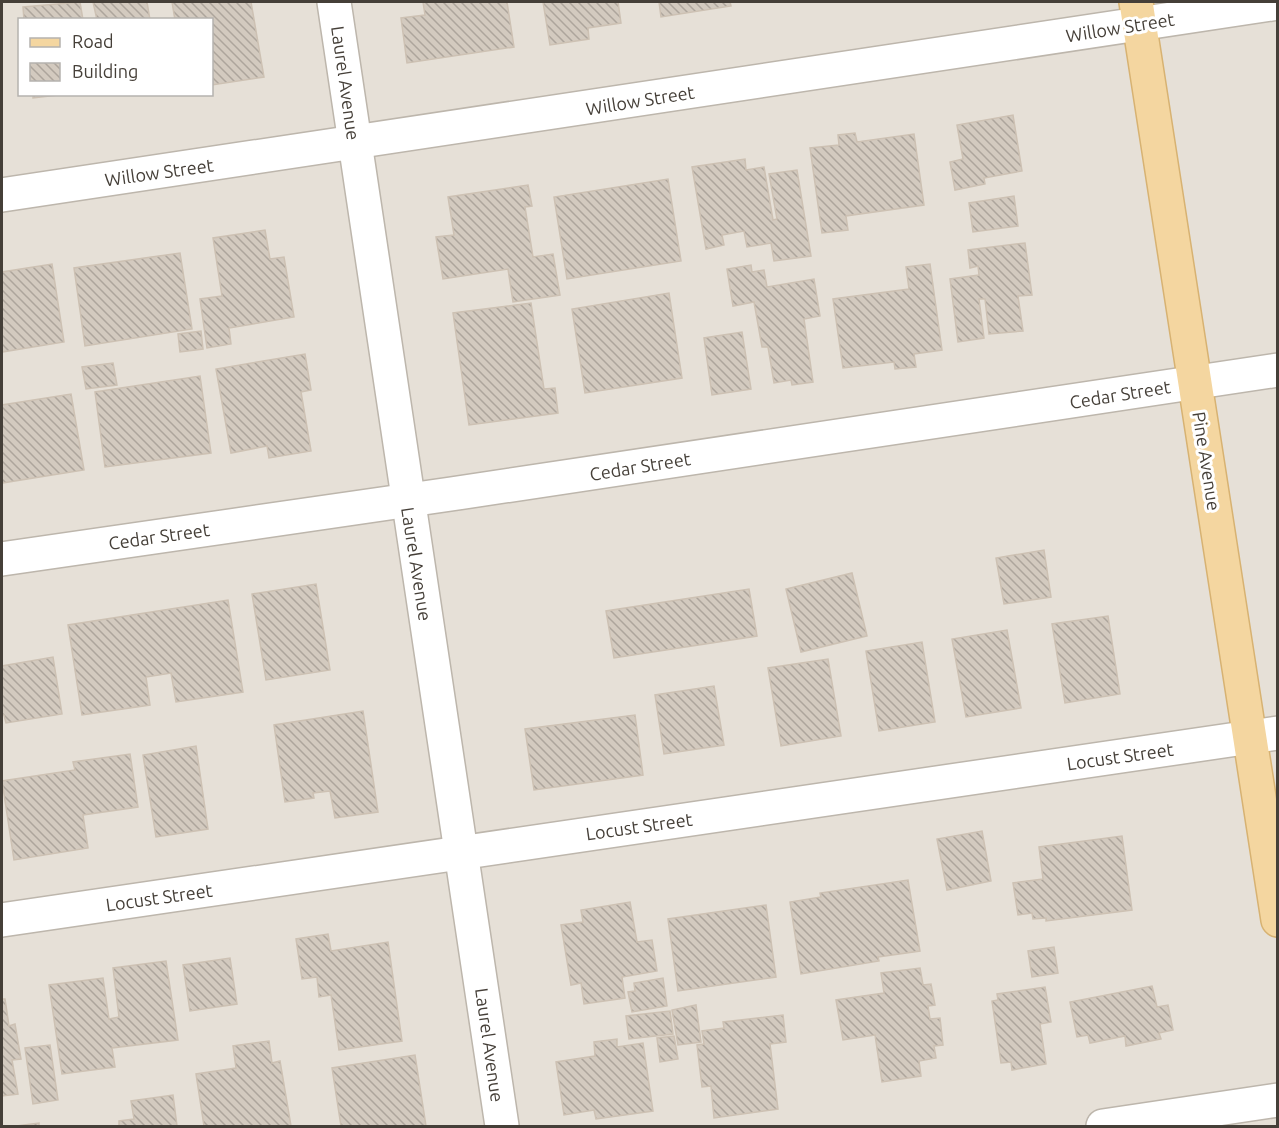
<svg xmlns="http://www.w3.org/2000/svg" width="1279" height="1128" font-family="Ubuntu,sans-serif">
<style>
.residential{fill:#e6e0d7;fill-rule:evenodd}
.building{fill:url(#building-back-hatch);stroke:#cdc1b3;stroke-width:1.5}
.lines{fill:none;stroke-linecap:round;stroke-linejoin:round}
.minor-casing{stroke:#bdb6ac;stroke-width:36}
.major-casing{stroke:#d7b272;stroke-width:36}
.minor{stroke:#fff;stroke-width:33}
.major{stroke:#f4d6a0;stroke-width:33}
.labels{text-anchor:middle;dominant-baseline:central;stroke-width:6;stroke-linejoin:round;paint-order:stroke}
.street-label{font-size:18px;fill:#453f38;stroke:#fff}
</style>
<defs>
<pattern id="building-back-hatch" width="6" height="6" patternUnits="userSpaceOnUse" patternTransform="scale(1.5)"><rect width="6" height="6" fill="#d3cabf"/><path d="M-1 5l2 2M0 0l6 6M5-1l2 2" fill="none" stroke="#ada59c"/></pattern>
</defs>
<rect width="100%" height="100%" fill="#f2efe9"/>
<path class="residential" d="M 2,2 L 1277,2 L 1277,1126 L 2,1126 ZM 20,20 L 212,20 L 212,94 L 20,94 Z"/>
<g class="building">
<polygon points="80,2 83,20 24,20 23,7"/>
<polygon points="93,2 147,2 150,20 113,20 113,18 97,20"/>
<polygon points="172,2 251,2 264,77 212,85 212,20 175,20"/>
<polygon points="423,2 507,2 514,47 407,63 401,18 425,15"/>
<polygon points="543,2 618,2 621,23 588,28 589,39 550,45"/>
<polygon points="659,2 730,2 731,6 661,17"/>
<polygon points="33,94 67,94 33,98"/>
<polygon points="1013,115 1022,171 984,178 985,184 955,190 950,162 963,159 957,125"/>
<polygon points="855,133 857,142 914,134 924,205 846,216 848,230 822,233 810,148 839,145 838,135"/>
<polygon points="745,159 746,170 764,167 773,220 777,219 769,174 797,170 811,256 774,261 771,243 747,247 744,231 722,235 724,245 706,249 692,167"/>
<polygon points="668,179 681,261 567,279 554,197"/>
<polygon points="528,185 532,206 525,207 533,257 553,254 560,295 513,302 508,269 443,279 436,237 454,235 448,197"/>
<polygon points="1014,196 1018,226 973,232 969,203"/>
<polygon points="265,230 270,259 284,257 294,317 229,328 231,344 207,348 200,299 222,296 213,238"/>
<polygon points="1025,243 1032,295 1018,296 1023,331 989,334 985,299 979,299 984,338 958,342 950,279 979,275 978,266 970,268 968,250"/>
<polygon points="180,253 192,329 85,346 74,268"/>
<polygon points="52,264 64,342 2,352 2,272"/>
<polygon points="930,264 942,350 914,354 916,367 895,369 894,362 843,368 833,299 909,289 906,267"/>
<polygon points="751,265 752,272 764,270 767,287 814,279 820,316 804,319 813,382 792,385 791,380 774,383 768,347 762,347 754,302 733,306 727,269"/>
<polygon points="669,293 682,378 585,393 572,309"/>
<polygon points="531,303 544,389 555,388 558,413 469,425 453,313"/>
<polygon points="201,331 203,349 180,352 178,334"/>
<polygon points="742,332 751,389 712,395 704,338"/>
<polygon points="305,354 311,390 301,392 311,451 269,458 267,446 231,453 216,369"/>
<polygon points="113,363 117,385 86,389 82,367"/>
<polygon points="200,376 211,453 105,467 95,392"/>
<polygon points="71,394 84,470 2,483 2,405"/>
<polygon points="1044,550 1051,597 1004,604 996,558"/>
<polygon points="852,573 867,636 801,652 786,589"/>
<polygon points="316,584 330,670 266,680 252,594"/>
<polygon points="749,589 757,636 614,658 606,611"/>
<polygon points="228,600 243,692 176,702 171,673 146,677 150,705 82,715 68,625"/>
<polygon points="1108,616 1120,694 1065,703 1052,624"/>
<polygon points="1007,630 1021,708 966,717 952,639"/>
<polygon points="922,642 935,722 879,731 866,651"/>
<polygon points="53,657 62,714 6,723 4,715 2,715 2,666"/>
<polygon points="828,659 841,736 781,746 768,668"/>
<polygon points="714,686 724,745 664,754 655,695"/>
<polygon points="363,711 378,812 335,818 330,791 313,793 314,798 285,802 274,725"/>
<polygon points="635,715 643,775 534,790 525,729"/>
<polygon points="196,746 208,829 156,837 143,755"/>
<polygon points="130,754 138,807 83,815 88,848 14,860 2,781 75,770 73,762"/>
<polygon points="982,831 991,881 947,890 937,839"/>
<polygon points="1122,836 1132,910 1046,921 1046,918 1033,919 1032,913 1018,915 1013,883 1043,879 1039,847"/>
<polygon points="908,880 920,951 878,957 879,961 801,974 790,902 821,897 820,893"/>
<polygon points="630,902 637,942 652,940 657,971 622,977 625,998 584,1004 581,983 571,985 561,925 583,922 581,910"/>
<polygon points="766,905 776,977 678,991 668,919"/>
<polygon points="328,934 331,951 388,942 402,1041 339,1050 331,995 319,997 317,977 302,979 296,939"/>
<polygon points="1054,947 1058,973 1032,977 1028,951"/>
<polygon points="230,958 237,1004 190,1011 183,965"/>
<polygon points="166,961 178,1040 112,1048 115,1067 62,1074 49,985 103,978 109,1019 119,1017 113,968"/>
<polygon points="920,968 923,985 931,984 935,1005 928,1006 930,1019 940,1018 943,1045 934,1046 936,1058 919,1061 921,1076 882,1082 875,1035 843,1040 836,1000 884,993 881,973"/>
<polygon points="663,978 667,1006 632,1012 628,992 635,991 634,983"/>
<polygon points="1152,986 1157,1007 1168,1005 1173,1030 1159,1033 1161,1039 1126,1046 1125,1036 1090,1043 1088,1035 1077,1037 1070,1002"/>
<polygon points="1045,987 1051,1022 1040,1024 1046,1064 1012,1070 1011,1062 1001,1063 992,1001 998,1000 997,994"/>
<polygon points="2,999 5,999 9,1026 15,1024 21,1059 12,1060 18,1094 2,1096"/>
<polygon points="696,1005 701,1042 678,1045 672,1010"/>
<polygon points="670,1011 673,1034 629,1039 626,1016"/>
<polygon points="783,1015 786,1042 770,1044 778,1109 714,1118 711,1086 702,1087 697,1045 704,1044 702,1031 724,1028 723,1022"/>
<polygon points="674,1036 678,1059 660,1062 657,1038"/>
<polygon points="617,1039 617,1047 643,1043 653,1111 596,1119 594,1110 564,1115 556,1062 595,1056 594,1042"/>
<polygon points="269,1041 272,1063 280,1061 291,1126 204,1126 196,1074 236,1068 233,1046"/>
<polygon points="50,1045 58,1100 33,1104 25,1048"/>
<polygon points="415,1055 426,1126 341,1126 332,1068"/>
<polygon points="173,1095 177,1126 119,1126 119,1121 134,1119 131,1101"/>
<polygon points="39,1123 39,1126 16,1126"/>
</g>
<g class="lines">
<g class="minor-casing">
<g id="minor">
<polyline points="334,2 502,1126"/>
<polyline points="2,195 1278,3"/>
<polyline points="2,559 451,494 1278,370"/>
<polyline points="2,920 1278,733"/>
<polyline points="1103,1126 1278,1100"/>
</g>
</g>
<g class="major-casing">
<polyline id="major" points="1136,2 1278,920"/>
</g>
<use href="#minor" class="minor"/>
<use href="#major" class="major"/>
</g>
<g class="labels">
<g class="street-label">
<text transform="translate(1120 27) rotate(-9)">Willow Street</text>
<text transform="translate(346 83) rotate(82)">Laurel Avenue</text>
<text transform="translate(640 100) rotate(-9)">Willow Street</text>
<text transform="translate(159 172) rotate(-8)">Willow Street</text>
<text transform="translate(1120 394) rotate(-9)">Cedar Street</text>
<text transform="translate(1207 461) rotate(81)">Pine Avenue</text>
<text transform="translate(640 466) rotate(-9)">Cedar Street</text>
<text transform="translate(159 536) rotate(-8)">Cedar Street</text>
<text transform="translate(417 564) rotate(81)">Laurel Avenue</text>
<text transform="translate(1120 756) rotate(-8)">Locust Street</text>
<text transform="translate(639 826) rotate(-8)">Locust Street</text>
<text transform="translate(159 897) rotate(-8)">Locust Street</text>
<text transform="translate(490 1045) rotate(82)">Laurel Avenue</text>
</g>
</g>
<rect width="1279" height="1128" fill="none" stroke="#453f38" stroke-width="6"/>
<rect x="18" y="18" width="195" height="78" fill="#ffffff" stroke="#b5b2af" stroke-width="1.5"/>
<rect x="30" y="38" width="30" height="9" fill="#f4d6a0" stroke="#b5b2af" stroke-width="1.5"/>
<text x="72" y="48" font-size="18" fill="#453f38">Road</text>
<rect x="30" y="63" width="30" height="18" fill="url(#building-back-hatch)" stroke="#b5b2af" stroke-width="1.5"/>
<text x="72" y="78" font-size="18" fill="#453f38">Building</text>
</svg>
